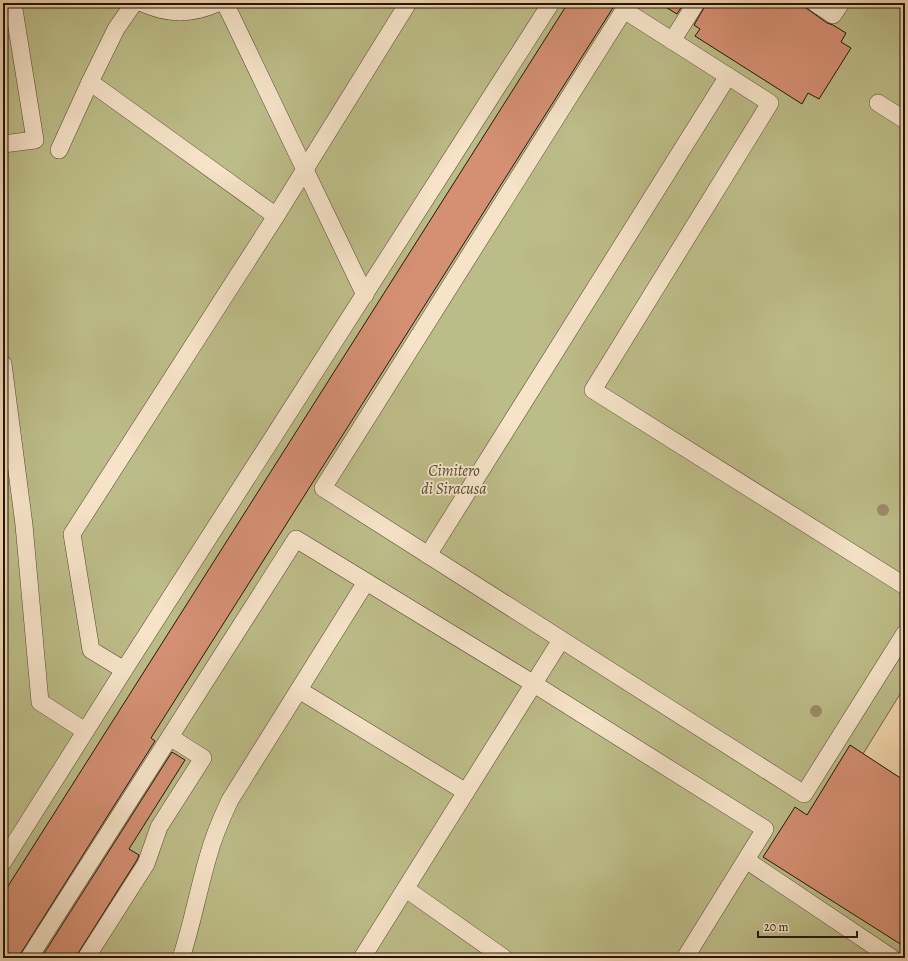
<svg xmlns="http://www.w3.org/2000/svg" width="908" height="961" font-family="Alegreya,serif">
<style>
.green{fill:#bcbc88;stroke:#6e6848}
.building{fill:#d59074;stroke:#201508}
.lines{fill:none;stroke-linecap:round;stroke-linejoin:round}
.lane-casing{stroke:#544531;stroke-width:18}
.lane{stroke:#f6e3c8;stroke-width:17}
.tree{fill:#9c8b6a}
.labels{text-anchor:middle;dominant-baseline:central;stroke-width:3.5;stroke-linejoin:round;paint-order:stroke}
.park-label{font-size:16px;font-style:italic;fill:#574f35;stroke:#f6e3c8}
</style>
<rect width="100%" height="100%" fill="#f1d4ab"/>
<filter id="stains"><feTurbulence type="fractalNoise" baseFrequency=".005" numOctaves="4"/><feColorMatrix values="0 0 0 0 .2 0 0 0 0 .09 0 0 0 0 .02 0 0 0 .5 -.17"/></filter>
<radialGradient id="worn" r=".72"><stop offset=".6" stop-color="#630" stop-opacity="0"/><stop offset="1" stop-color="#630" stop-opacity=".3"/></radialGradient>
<polygon class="green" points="3,3 905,3 905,686 863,754 905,781 905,958 3,958"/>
<g class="building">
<polygon points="568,3 616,3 151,738 155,741 21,953 19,958 3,958 3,894"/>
<polygon points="659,3 684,3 677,14"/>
<polygon points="706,3 799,3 827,23 833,25 846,33 841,42 851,48 819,99 808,93 802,104 695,36 700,29 694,25 704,8"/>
<polygon points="850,745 905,781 905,947 763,857 795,807 807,815"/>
<polygon points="172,752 185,760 129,849 139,855 137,860 75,958 41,958"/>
</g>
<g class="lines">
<g class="lane-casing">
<g id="lane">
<polyline points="134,3 116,29 90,82 276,216"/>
<path d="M 142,3 C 170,15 190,15 218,3"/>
<polyline points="225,3 365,295"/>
<polyline points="815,3 833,15 841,3"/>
<polyline points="672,41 696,3"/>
<polyline points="878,103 905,120"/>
<polyline points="3,144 35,140 13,3"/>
<polyline points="59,150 90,82"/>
<polyline points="3,364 24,525 40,702 85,731"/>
<polyline points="428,555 728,76"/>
<polyline points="905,586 593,390 770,103 624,10 323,488 804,794 905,633"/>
<polyline points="124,670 91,650 72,534 276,216 408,3"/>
<polyline points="299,690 466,792"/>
<polyline points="746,860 892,958"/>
<polyline points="3,862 124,670 551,3"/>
<polyline points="406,889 504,958"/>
<polyline points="29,958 296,539 534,684 765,829 685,958"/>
<polyline points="86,958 146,864 159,827 203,758 170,737"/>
<path d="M 181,958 C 192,925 198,891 208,857 C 213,838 221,819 230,800 L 366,582"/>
<polyline points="362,958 561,640"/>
</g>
</g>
<use href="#lane" class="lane"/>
</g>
<g class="tree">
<circle cx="883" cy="510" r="6"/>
<circle cx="816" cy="711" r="6"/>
</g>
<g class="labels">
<g class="park-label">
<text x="454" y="471">Cimitero<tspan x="454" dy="18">di Siracusa</tspan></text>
</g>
</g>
<rect width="908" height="961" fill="none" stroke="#f1d4ab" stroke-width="16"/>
<rect x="4" y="4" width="900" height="953" fill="none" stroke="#201508" stroke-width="2"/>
<rect x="8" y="8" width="892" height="945" fill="none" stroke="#201508"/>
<path d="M758 931v6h99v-6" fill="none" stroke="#201508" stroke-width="2"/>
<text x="764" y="931" font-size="12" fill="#201508" stroke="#f6e3c8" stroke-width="3" paint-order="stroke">20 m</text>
<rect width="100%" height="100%" filter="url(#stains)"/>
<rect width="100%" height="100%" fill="url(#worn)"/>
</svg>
